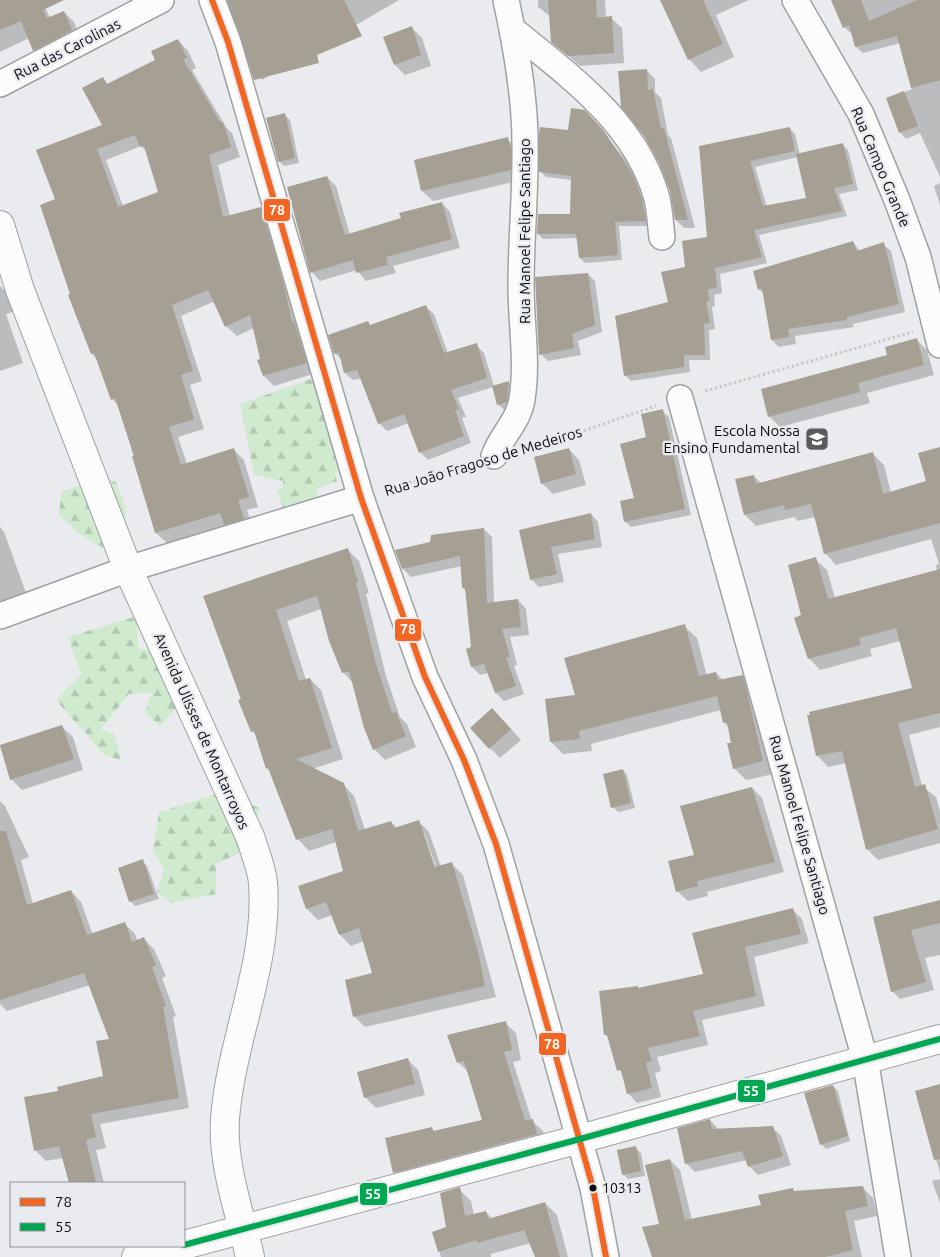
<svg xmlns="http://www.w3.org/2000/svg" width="940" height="1257" font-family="Ubuntu,sans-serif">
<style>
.forest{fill:url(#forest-firs)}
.shadow{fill:#0003;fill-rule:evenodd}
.building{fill:#a69f93;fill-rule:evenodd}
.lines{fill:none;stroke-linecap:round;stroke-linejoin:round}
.minor-casing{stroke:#a0a1a3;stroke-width:28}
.tertiary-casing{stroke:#a0a1a3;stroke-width:30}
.path{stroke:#c8c9c9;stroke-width:3;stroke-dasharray:2.5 2.5;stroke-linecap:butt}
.minor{stroke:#fcfcfc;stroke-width:25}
.tertiary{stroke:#fcfcfc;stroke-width:28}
.bus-1-casing{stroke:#e9eaef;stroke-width:10}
.bus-2-casing{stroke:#e9eaef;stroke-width:10}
.bus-1{stroke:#f26522;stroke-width:6}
.bus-2{stroke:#00a651;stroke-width:6}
.bus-dot{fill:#0c0d0e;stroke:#e9eaef;stroke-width:2}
.labels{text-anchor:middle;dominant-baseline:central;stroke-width:4.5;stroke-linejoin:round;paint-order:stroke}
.bus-label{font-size:14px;fill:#0c0d0e;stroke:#e9eaef;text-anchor:start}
.street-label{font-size:15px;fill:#0c0d0e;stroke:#e9eaef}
.poi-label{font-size:15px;fill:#0c0d0e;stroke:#e9eaef;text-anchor:end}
.line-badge{stroke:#e9eaef;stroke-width:2}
.badge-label{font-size:14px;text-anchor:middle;font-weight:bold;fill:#fff}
</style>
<defs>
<pattern id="forest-firs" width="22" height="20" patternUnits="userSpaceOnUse" patternTransform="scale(1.25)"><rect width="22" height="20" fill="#d0eacf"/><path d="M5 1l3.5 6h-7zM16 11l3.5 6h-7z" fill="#b1c8b1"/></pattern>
</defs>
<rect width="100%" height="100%" fill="#eaebee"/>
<g class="forest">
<polygon points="314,378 334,431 361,436 359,464 335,472 337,481 316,489 320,503 285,512 277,491 283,487 283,481 254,475 240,404"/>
<path d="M 104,477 L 116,482 C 130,518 131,520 107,551 L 78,533 L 59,515 L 61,492 Z"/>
<path d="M 137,616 L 138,649 L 157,650 C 156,671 168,686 182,701 L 160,726 L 145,712 L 152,693 L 129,694 L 101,729 L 114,734 L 121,760 L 104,755 L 56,700 L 81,674 L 68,637 Z"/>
<polygon points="221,793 260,808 240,853 216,864 216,894 170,903 157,891 164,870 153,850 159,812"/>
</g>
<g class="shadow">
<polygon points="0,0 42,0 50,18 64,12 74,22 81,40 43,60 34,50 29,38 0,52"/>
<polygon points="237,0 399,0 262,80 252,70"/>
<polygon points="538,0 605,0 606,18 611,18 622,28 624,63 580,66 553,42 551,17 538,7"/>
<polygon points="662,0 749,0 716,15 734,57 701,72 689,59"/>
<polygon points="843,0 940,0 940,177 920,133 906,139 900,132 887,99 912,89 900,43 863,53 856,47 853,32 851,33 844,27"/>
<polygon points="411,27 422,38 431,66 405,75 395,65"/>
<path d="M 178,40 L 188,51 L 196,68 L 192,70 L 226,127 L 232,133 L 240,157 L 218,165 L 230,216 L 261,208 L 271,218 L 316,373 L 274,386 L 264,376 L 254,328 L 237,336 L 226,326 L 215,301 L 181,316 L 202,381 L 190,385 L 204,429 L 178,437 L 187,464 L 234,450 L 244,460 L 258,507 L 247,510 L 253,529 L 235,534 L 226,525 L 167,543 L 156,533 L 119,406 L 112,399 L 98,360 L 92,354 L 70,295 L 72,295 L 56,200 L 103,125 L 103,79 L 109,85 L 157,60 ZM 141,146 L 148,153 L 160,193 L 123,206 L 106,160 Z"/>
<polygon points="647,71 655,79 655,92 661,98 668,135 671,138 695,228 684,228 676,220 671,191 660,163 645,135"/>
<polygon points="285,115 290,120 299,163 284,166 279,161"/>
<polygon points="590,117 625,159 637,181 647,205 650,226 619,226 622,260 585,263 580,258 578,238 543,239 538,234 572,215 572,180 546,177 541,172 569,132"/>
<path d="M 789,128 L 795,134 L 800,155 L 842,144 L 848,150 L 858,190 L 839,194 L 847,216 L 759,235 L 767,263 L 720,274 L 722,293 L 714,295 L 715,306 L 712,307 L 715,329 L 709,330 L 710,360 L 689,360 L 690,372 L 631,381 L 625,375 L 669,303 L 686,268 L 708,238 L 701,147 ZM 798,157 L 807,199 L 767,207 L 755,167 Z"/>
<polygon points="507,139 518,149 521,180 433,201 422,191"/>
<polygon points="327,177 336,186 350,235 402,219 442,203 450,212 460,248 393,266 396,273 366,281 357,270 320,281 312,272"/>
<polygon points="940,183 940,205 934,186"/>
<polygon points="853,242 860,251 883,244 891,251 905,312 853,324 854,327 795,336 796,344 779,347 772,340 764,294 760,290"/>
<polygon points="588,274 595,281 602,332 578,341 581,355 548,361 541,354"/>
<polygon points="0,286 8,294 13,312 6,314 23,363 0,371"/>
<polygon points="426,307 434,314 448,354 476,345 484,353 494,386 509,383 514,388 511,407 503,409 498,404 493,387 458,398 466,417 462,418 471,443 428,460 420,452 409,423 387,431 379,423 362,378 353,380 345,373 342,360 335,353 368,323 372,326"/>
<polygon points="917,340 927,350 934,375 867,393 870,403 780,427 769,416"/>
<polygon points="662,411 669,417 691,515 631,527 625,521 636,499 647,438"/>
<polygon points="940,448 940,727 909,735 922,786 936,797 940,811 940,843 878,860 867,849 846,763 828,767 817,755 913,689 900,641 870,649 872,656 820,670 809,658 803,616 815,559 827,570 835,598 937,571 936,565 939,564 931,539 836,565 825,553 815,517 798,521 794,517 756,526 745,515 736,480 754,476 762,484 872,453 884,465 891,493 928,482"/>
<polygon points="569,449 579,460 586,485 553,494 542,483"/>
<polygon points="591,514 598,522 602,547 558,554 564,582 539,587 531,579 520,531"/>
<polygon points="0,527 4,532 26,593 0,602"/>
<polygon points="484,529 492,537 494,603 518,600 526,609 529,635 510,637 517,665 514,666 524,694 504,701 496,693 489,673 480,675 472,667 468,649 472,648 467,592 463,588 462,566 411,577 403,569"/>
<path d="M 348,550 L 359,561 L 369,593 L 366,594 L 386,676 L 400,717 L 407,724 L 416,747 L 385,760 L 374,749 L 353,683 L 343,672 L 321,609 L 287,621 L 306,680 L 310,679 L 321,690 L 343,759 L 312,769 L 343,784 L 354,796 L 365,830 L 391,822 L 397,828 L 418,821 L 429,832 L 441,867 L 451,863 L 463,875 L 496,997 L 365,1027 L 354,1016 L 374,974 L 364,941 L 351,946 L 340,935 L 332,915 L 318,920 L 307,909 L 344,871 L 336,842 L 309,851 L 298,839 L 271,773 L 267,768 L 256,735 L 252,731 L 205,597 ZM 422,833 L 424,833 L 438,873 L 436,874 Z"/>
<polygon points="684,626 697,638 707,676 716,673 723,680 742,676 755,689 774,774 746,780 734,768 729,728 724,722 721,710 591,744 592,751 563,754 551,742 576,696"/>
<polygon points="503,720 521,740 500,758 490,748"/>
<polygon points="62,727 73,737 83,770 22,790 11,779 0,746"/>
<polygon points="623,770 627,775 635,808 618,812 613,807"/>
<polygon points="752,788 762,798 784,872 707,892 708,896 688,901 677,891 695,856"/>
<polygon points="0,801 5,806 29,857 21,860 33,904 71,891 81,902 93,935 125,924 135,934 138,942 144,939 154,949 166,976 162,978 176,1016 173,1017 189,1108 100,1124 106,1148 96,1150 104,1183 70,1183 63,1158 46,1161 36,1151 26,1098 59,1092 104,1077 111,1040 90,985 7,1011 0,1004"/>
<polygon points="142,861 147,866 159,899 135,906 130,901"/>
<polygon points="940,902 940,955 925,958 934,990 900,999 892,991 875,918"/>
<polygon points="792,909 802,919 809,943 754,957 765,1006 702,1020 708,1045 657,1057 661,1071 655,1073 661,1097 637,1103 628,1093 610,1039 606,1035 637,987 639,989 704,975"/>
<polygon points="505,1023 516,1033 521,1060 513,1062 532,1121 543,1131 546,1145 405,1183 395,1172 431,1128 435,1132 484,1121 469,1073 458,1062"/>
<polygon points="408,1060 418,1070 425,1095 376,1108 365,1097"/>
<polygon points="833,1086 838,1091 850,1141 826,1149 821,1144"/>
<polygon points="940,1086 940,1173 916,1092"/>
<polygon points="710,1120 719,1130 772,1127 781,1136 791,1165 758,1175 749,1166 747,1160 695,1172 686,1163"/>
<polygon points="636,1148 641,1153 645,1176 628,1179 623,1174"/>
<polygon points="670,1160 680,1170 692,1220 763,1206 793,1190 795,1192 863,1188 873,1198 877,1216 854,1221 862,1257 653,1257"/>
<polygon points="940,1179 940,1203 932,1181"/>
<polygon points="459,1189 471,1201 474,1215 486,1212 493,1219 545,1203 557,1215 568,1257 536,1257 531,1243 491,1254 491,1257 441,1257 434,1232 448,1228"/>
</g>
<g class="building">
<polygon points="0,0 64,0 43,10 47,18 64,11 72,30 33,51 21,21 0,30"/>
<polygon points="227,0 344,0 362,36 317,55 319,63 254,80"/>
<polygon points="548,0 596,0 597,18 612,16 614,53 568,56 551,42"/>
<polygon points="660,0 703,0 723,44 688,60"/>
<polygon points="831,0 861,0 869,21 917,0 940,0 940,80 911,88 897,36 855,47 849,25 843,28"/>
<polygon points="412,26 421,55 394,65 383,37"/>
<path d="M 178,39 L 187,58 L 183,59 L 220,122 L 223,122 L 231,147 L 209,155 L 223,217 L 261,207 L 283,281 L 292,322 L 294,321 L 307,363 L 263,376 L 257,360 L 260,359 L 250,315 L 225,327 L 208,290 L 172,305 L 193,371 L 181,375 L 194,419 L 169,427 L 181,465 L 234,448 L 249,497 L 238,500 L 244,519 L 224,525 L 220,513 L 155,533 L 132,456 L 134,456 L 115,398 L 111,400 L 94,353 L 91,354 L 68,295 L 70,294 L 40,205 L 55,199 L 36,150 L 102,125 L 82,88 L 103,77 L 107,84 L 155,60 L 151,51 ZM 135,135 L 140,147 L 144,146 L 158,192 L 118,207 L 97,149 Z"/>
<polygon points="647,69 648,90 653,89 661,129 664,128 688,220 675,220 670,191 659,163 644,136 621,107 618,71"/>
<polygon points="904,91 918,126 899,133 886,98"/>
<polygon points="571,108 585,110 604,131 633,175 642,199 646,221 615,222 618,255 579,258 576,234 537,234 538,214 570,214 571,176 539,172 539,134 540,127 568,130"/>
<polygon points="285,113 295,158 278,162 266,118"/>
<polygon points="790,127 795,151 750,161 763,206 806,198 796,154 843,143 853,184 834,188 842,211 754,230 762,257 715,268 717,288 708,289 709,301 706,301 710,323 704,324 705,355 684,355 684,367 624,376 615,316 668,302 661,272 685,267 682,241 707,237 699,146"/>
<polygon points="508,137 511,150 511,170 421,191 414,160"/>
<polygon points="327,176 345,235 401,218 399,213 442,202 452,239 386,257 388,265 356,273 353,260 310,273 287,187"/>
<polygon points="853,241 857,251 884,242 899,304 847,317 847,320 788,329 789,337 771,340 762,289 758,290 753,271"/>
<polygon points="588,273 595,325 572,334 574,348 539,355 535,277"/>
<polygon points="426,305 444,353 477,343 487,378 451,390 459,409 455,410 464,436 419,453 404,414 378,424 357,370 344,373 339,353 334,354 328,335 368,321 370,325"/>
<polygon points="917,338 924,365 858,383 860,392 768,417 761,389 887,355 885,347"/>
<polygon points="509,381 507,402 497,405 492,386"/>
<polygon points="663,409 685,509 624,522 620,501 634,498 620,444 646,437 641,414"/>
<polygon points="940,447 940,523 824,554 811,504 785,510 784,505 744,515 735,479 754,475 756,484 873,452 883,494 926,481 918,453"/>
<polygon points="569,448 576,474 541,484 534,457"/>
<polygon points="591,513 595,539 551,547 557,574 530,580 519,530"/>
<polygon points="484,528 487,603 518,599 521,627 502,629 510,657 506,658 516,686 495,693 484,664 471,667 466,649 471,647 465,588 462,588 460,556 402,569 395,550 430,542 431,535"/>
<polygon points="348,548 358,582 356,583 376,664 392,713 396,712 406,736 373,750 364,728 349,671 342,673 329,641 317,596 276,610 299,681 310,678 332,748 296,759 344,783 358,831 391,821 394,828 419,820 435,867 452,862 478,952 485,986 353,1017 345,980 372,973 359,928 339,935 326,902 306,909 298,886 343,871 332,829 296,840 268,768 266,769 254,731 251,732 238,700 241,699 203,596"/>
<polygon points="816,557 828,599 940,569 940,713 898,723 915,787 925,784 938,829 866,850 842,751 816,756 807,715 810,715 809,712 912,688 896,628 859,638 861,645 808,659 794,618 801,615 788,565"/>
<polygon points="685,624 699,676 716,672 718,680 743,675 763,761 733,769 727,743 731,743 727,722 723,723 717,696 579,731 580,739 550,742 545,699 575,695 564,658"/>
<polygon points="492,708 511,729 489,749 470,728"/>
<polygon points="62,725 74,759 10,780 0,745"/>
<polygon points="623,769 631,803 611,808 603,774"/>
<polygon points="752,787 775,862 697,881 698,886 676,892 668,861 694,855 680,806"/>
<polygon points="0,831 6,831 27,905 71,890 87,935 125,922 132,942 144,937 156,965 152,967 166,1006 163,1007 179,1098 91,1114 96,1137 86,1140 96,1183 69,1183 59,1146 34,1151 24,1097 58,1091 57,1087 103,1076 96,1041 109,1039 84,973 0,1000"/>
<polygon points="143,859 154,894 129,902 118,868"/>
<polygon points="940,900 940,923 911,930 926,982 891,992 873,917"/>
<polygon points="793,908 801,934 745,947 756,996 693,1011 700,1036 648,1048 652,1061 646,1063 652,1088 627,1094 621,1070 617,1071 607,1035 604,1035 599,991 638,986 638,988 703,974 692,933"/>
<polygon points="506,1021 512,1050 504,1052 525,1121 533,1119 537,1134 393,1173 385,1138 432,1127 433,1131 482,1120 464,1061 457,1063 447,1035"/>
<polygon points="408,1058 415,1084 364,1098 357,1072"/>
<polygon points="940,1084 940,1159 934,1160 915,1091"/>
<polygon points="833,1085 848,1136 820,1145 804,1093"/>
<polygon points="710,1119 712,1129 773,1126 783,1156 748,1167 742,1151 685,1164 677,1128"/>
<polygon points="636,1146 641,1171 622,1175 617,1150"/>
<polygon points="670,1159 685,1220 761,1205 758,1195 793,1188 794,1191 863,1186 868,1206 845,1211 853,1250 825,1257 652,1257 642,1227 659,1224 645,1165"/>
<polygon points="460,1187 465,1216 486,1211 488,1219 545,1202 560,1257 535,1257 524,1230 477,1243 476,1240 438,1252 432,1232 446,1227 440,1193"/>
</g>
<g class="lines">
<g class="minor-casing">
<g id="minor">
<polyline points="212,0 228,42 361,498 425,677 464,760 496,844 593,1188 606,1257"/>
<polyline points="795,0 861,114 897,200 918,257 940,345"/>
<path d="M 512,29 C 568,75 634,121 656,195 C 660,208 660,223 662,237"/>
<polyline points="0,84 161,0"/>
<polyline points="680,398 865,1059 898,1257"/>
<path d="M 494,456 C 501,436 519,421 522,399 C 528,362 521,324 521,286 C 521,238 526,190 525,142 C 525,95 516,46 506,0"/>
<polyline points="0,616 128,569 361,498"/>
</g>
</g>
<g class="tertiary-casing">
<g id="tertiary">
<path d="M 0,225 L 20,290 L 128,569 L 251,839 C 255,853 262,869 263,883 C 269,963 231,1040 225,1119 C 222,1165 240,1213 250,1257"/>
<polyline points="184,1245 580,1139 940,1039"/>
<polyline points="136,1257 182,1246"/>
</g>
</g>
<g class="path">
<polyline points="705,391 913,332"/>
<polyline points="527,450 656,406"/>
<polyline points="385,490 470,464"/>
</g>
<use href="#minor" class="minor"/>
<use href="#tertiary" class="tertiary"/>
<g class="bus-1-casing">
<polyline id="bus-1" points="212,0 228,42 361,498 425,677 464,760 496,844 593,1188 606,1257"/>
</g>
<g class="bus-2-casing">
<polyline id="bus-2" points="184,1245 580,1139 940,1039"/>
</g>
<use href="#bus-1" class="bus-1"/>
<use href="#bus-2" class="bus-2"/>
</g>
<defs>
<g id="school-square" transform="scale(1.25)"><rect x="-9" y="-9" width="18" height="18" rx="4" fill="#5a5b5c" stroke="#e9eaef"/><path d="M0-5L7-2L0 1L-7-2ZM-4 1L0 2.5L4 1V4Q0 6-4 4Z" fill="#fff"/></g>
</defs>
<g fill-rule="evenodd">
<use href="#school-square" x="817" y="439"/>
</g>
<circle class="bus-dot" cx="593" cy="1188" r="4.5"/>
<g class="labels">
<g class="bus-label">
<text x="602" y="1188">10313</text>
</g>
<g class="street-label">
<text transform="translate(67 49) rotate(-27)">Rua das Carolinas</text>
<text transform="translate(881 167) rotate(67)">Rua Campo Grande</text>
<text transform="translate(524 231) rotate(-90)">Rua Manoel Felipe Santiago</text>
<text transform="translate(483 461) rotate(-17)">Rua João Fragoso de Medeiros</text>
<text transform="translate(202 731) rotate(66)">Avenida Ulisses de Montarroyos</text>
<text transform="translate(800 825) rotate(74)">Rua Manoel Felipe Santiago</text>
</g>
<g class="poi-label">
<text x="800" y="430">Escola Nossa<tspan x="800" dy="17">Ensino Fundamental</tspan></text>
</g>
</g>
<g class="line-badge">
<rect x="263" y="198" width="28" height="24" rx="5" fill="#f26522"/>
<rect x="394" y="618" width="28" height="24" rx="5" fill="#f26522"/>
<rect x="538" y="1032" width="29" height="24" rx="5" fill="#f26522"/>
<rect x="737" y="1079" width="29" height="24" rx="5" fill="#00a651"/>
<rect x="359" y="1182" width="29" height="24" rx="5" fill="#00a651"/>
</g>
<g class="badge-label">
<text x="277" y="215">78</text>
<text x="408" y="634">78</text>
<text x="552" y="1049">78</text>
<text x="751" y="1096">55</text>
<text x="373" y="1199">55</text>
</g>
<rect x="10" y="1182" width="175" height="65" fill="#e9eaef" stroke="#919295"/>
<rect x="20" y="1198" width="25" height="8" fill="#f26522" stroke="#919295"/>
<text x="55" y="1207" font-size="15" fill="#0c0d0e">78</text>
<rect x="20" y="1223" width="25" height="8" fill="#00a651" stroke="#919295"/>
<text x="55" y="1232" font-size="15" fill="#0c0d0e">55</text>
</svg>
